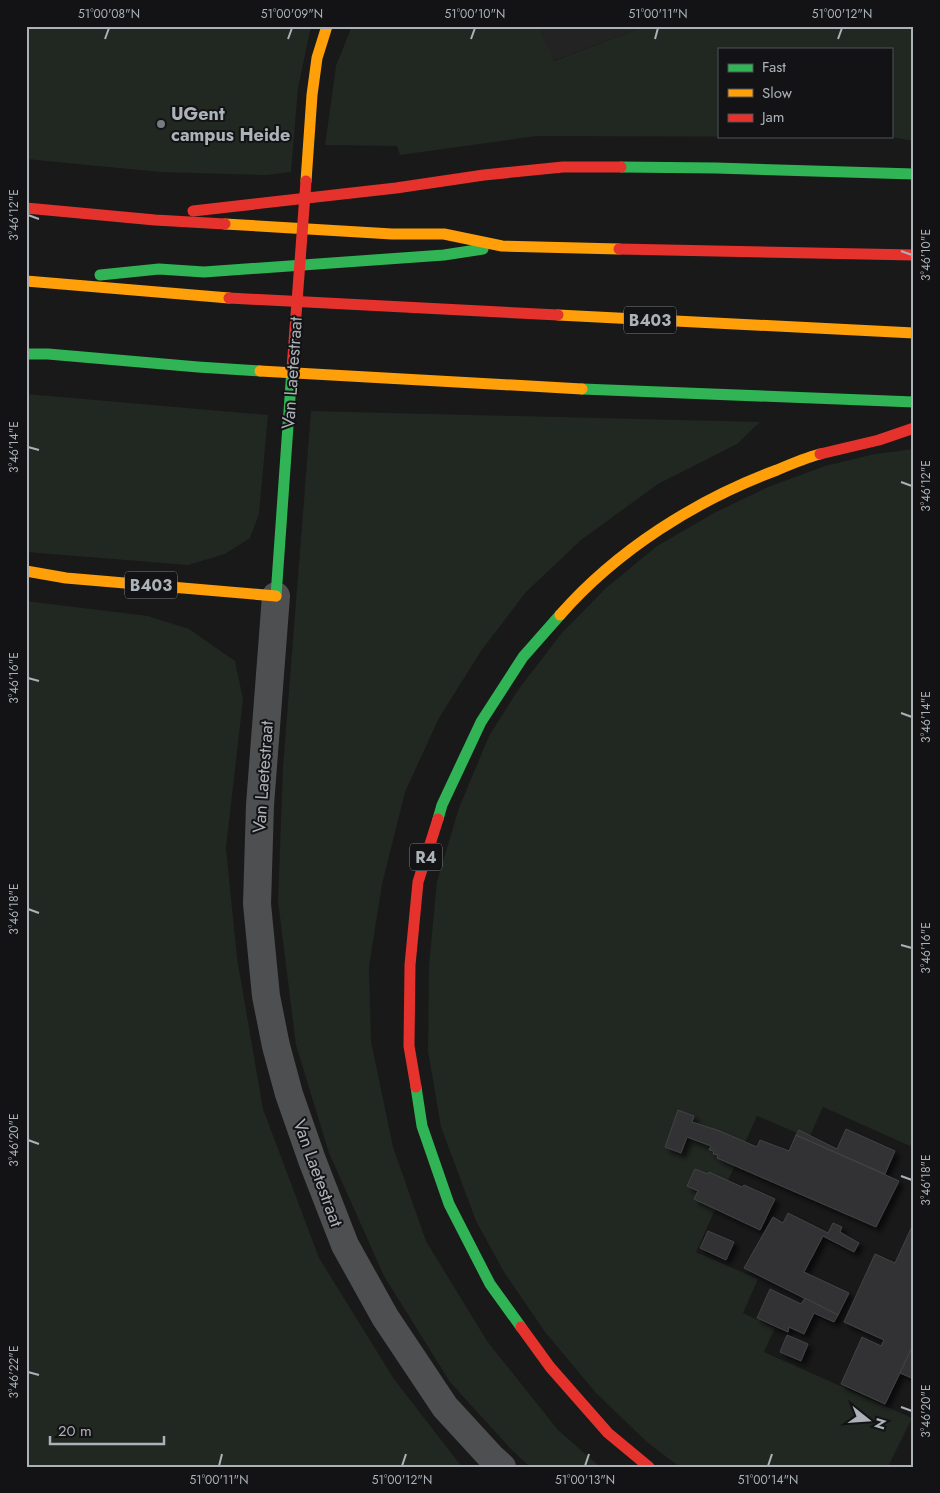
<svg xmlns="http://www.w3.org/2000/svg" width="940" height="1493" font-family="Jost,sans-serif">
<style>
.built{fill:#232324}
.green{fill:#212721;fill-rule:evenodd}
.building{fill:#333334;stroke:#414345;filter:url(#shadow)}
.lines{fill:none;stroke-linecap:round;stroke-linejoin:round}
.street{stroke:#4d4f51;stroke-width:28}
.fast{stroke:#30b455;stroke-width:11}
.slow{stroke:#ff9f0a;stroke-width:11}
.jam{stroke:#e5322d;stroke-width:11}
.ticks{fill:none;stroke:#abb2b8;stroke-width:2}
.poi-dot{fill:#787c80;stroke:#131315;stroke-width:2}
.labels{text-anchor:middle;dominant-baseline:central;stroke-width:4;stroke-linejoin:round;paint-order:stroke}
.shield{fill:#131315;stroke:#7d8287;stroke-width:1}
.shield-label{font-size:16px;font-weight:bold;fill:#abb2b8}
.poi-label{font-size:18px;font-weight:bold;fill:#abb2b8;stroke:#131315;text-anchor:start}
.street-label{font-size:18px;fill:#abb2b8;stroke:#131315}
.neatline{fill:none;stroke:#abb2b8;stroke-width:2}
.ticks-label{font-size:12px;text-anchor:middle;fill:#abb2b8}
</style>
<defs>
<filter id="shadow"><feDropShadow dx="4.5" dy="4.5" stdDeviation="2.5" flood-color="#0009"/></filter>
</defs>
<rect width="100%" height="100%" fill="#191919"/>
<g class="built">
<polygon points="538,26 646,26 553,61"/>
<polygon points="753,26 914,26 914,28"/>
</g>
<g class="green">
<polygon points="26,26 311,26 298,88 291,172 267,175 160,172 26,159"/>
<path d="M 352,26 L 538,26 L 554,61 L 646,26 L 914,28 L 914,141 L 891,137 L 536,136 L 400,155 L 397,146 L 325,145 L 336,66 ZM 719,49 L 891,49 L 891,136 L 719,136 Z"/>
<polygon points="26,394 268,415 259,514 250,538 225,554 188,565 26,552"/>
<polygon points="311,411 760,422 737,444 658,484 581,540 526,592 481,651 439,718 405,792 382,884 369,967 371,1041 393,1147 426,1241 487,1341 558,1430 600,1467 530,1467 510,1448 450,1382 384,1276 329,1153 296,1045 278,901 283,767"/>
<polygon points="914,449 914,1139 910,1146 823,1107 809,1138 757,1116 696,1252 758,1279 743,1313 775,1328 764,1352 912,1418 888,1467 680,1467 648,1443 596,1393 545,1332 504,1272 476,1221 441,1127 428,1051 429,965 437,881 459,808 489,736 518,690 561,634 606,588 657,546 714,513 768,487 825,466 875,454"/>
<polygon points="26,601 148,616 189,629 235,661 243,699 226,848 237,958 263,1109 319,1258 394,1379 462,1467 26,1467"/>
</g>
<g class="building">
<polygon points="678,1110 694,1116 692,1122 720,1131 757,1147 760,1140 789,1151 796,1135 899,1181 876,1227 717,1158 718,1155 713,1154 714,1151 709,1150 711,1146 687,1137 681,1153 665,1147"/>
<polygon points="846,1129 895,1151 885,1174 796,1135 799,1130 837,1149"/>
<polygon points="695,1169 708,1174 709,1172 742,1187 744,1185 775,1199 760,1230 694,1199 698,1191 687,1186"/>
<polygon points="788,1213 828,1233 833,1223 842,1227 840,1232 859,1243 854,1252 823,1236 804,1272 849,1293 838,1315 744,1268 773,1217 783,1223"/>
<polygon points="914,1222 914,1344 885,1404 841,1384 862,1337 881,1346 884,1340 844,1322 875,1254 895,1263"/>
<polygon points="708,1231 734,1242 726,1260 700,1248"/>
<polygon points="770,1289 801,1304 805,1298 838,1315 834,1322 814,1313 804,1334 789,1327 788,1332 757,1318"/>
<polygon points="787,1335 808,1344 801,1361 780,1352"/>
<polygon points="914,1343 914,1379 900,1373"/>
</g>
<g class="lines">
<polyline class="street" points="276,596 260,805 257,904 266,996 276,1046 289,1094 312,1160 345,1245 385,1317 445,1407 491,1457 502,1467"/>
<g class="fast">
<polyline points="621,167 716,168 914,174"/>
<polyline points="100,275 159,269 204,272 444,255 483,249"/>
<polyline points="26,354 48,354 198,367 260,371"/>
<polyline points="582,389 914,402"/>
<polyline points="276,596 292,369"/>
<polyline points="438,819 442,805 481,722 523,657 560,615"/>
<polyline points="416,1087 422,1126 449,1204 490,1284 521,1327"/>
</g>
<g class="slow">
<polyline points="306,181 312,95 317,58 327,26"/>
<polyline points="225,224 392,234 444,234 502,246 619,249"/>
<polyline points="26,281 229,298"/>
<polyline points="558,315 914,333"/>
<polyline points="260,371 582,389"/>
<polyline points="26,571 66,578 276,596"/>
<path d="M 560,615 C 617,550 696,500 777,470 C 791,464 805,458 820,454"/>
</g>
<g class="jam">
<polyline points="26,208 155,220 225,224"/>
<polyline points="193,211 396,188 484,175 563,167 621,167"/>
<polyline points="619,249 914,255"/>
<polyline points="229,298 558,315"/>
<polyline points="292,369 306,181"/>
<polyline points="820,454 879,440 914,428"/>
<polyline points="416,1087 409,1046 410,965 418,882 438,819"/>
<polyline points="521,1327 550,1367 608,1433 649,1467"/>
</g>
</g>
<path class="ticks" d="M 105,39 L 109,28M 288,39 L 292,28M 471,39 L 475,28M 655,39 L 658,28M 838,39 L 842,28M 28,215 L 39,219M 901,251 L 912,255M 28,447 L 39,450M 901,482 L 912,486M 28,678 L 39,681M 901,713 L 912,717M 28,909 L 39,913M 901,945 L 912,948M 28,1140 L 39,1144M 901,1176 L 912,1180M 28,1372 L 39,1375M 901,1407 L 912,1411M 219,1466 L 222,1454M 402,1466 L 406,1454M 585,1466 L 589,1454M 768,1466 L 772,1454"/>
<circle class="poi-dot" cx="161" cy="124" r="5"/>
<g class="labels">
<g class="shield">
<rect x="624" y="306.5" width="52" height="27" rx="4"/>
<rect x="125" y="571.5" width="52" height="27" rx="4"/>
<rect x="410" y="843.5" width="32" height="27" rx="4"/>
</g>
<g class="shield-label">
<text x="650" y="320">B403</text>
<text x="151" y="585">B403</text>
<text x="426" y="857">R4</text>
</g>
<g class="poi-label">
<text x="171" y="114">UGent<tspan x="171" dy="21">campus Heide</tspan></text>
</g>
<g class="street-label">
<text transform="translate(292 373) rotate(-86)">Van Laetestraat</text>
<text transform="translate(263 777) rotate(-86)">Van Laetestraat</text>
<text transform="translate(318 1173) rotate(70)">Van Laetestraat</text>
</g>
</g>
<rect width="940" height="1493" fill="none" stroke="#131315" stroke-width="55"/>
<rect x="718" y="48" width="175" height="90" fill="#131315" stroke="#505356"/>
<rect x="728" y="64" width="25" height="8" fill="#30b455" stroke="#505356"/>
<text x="762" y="72" font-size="15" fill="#abb2b8">Fast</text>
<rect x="728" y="89" width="25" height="8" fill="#ff9f0a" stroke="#505356"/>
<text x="762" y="98" font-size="15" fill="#abb2b8">Slow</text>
<rect x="728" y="114" width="25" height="8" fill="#e5322d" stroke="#505356"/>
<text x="762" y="122" font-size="15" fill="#abb2b8">Jam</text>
<g transform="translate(868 1420) rotate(107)" stroke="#131315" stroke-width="4" paint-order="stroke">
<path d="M0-4L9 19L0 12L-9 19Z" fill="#abb2b8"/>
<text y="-8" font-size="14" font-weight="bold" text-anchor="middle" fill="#abb2b8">N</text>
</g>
<path d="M50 1436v8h114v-8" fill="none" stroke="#abb2b8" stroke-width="2.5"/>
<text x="58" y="1436" font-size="15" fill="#abb2b8" stroke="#131315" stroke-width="4" paint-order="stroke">20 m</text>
<rect x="28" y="28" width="884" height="1438" class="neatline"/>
<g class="ticks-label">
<text x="109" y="18">51°00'08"N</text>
<text x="292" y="18">51°00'09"N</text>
<text x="475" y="18">51°00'10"N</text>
<text x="658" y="18">51°00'11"N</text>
<text x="842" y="18">51°00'12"N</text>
<text transform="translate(14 215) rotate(-90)" y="4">3°46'12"E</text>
<text transform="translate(926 255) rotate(-90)" y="4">3°46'10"E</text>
<text transform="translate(14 447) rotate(-90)" y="4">3°46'14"E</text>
<text transform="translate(926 486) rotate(-90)" y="4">3°46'12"E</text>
<text transform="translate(14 678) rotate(-90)" y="4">3°46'16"E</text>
<text transform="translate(926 717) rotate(-90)" y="4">3°46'14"E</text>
<text transform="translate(14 909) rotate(-90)" y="4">3°46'18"E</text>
<text transform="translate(926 948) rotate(-90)" y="4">3°46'16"E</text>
<text transform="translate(14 1140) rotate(-90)" y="4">3°46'20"E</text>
<text transform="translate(926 1180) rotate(-90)" y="4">3°46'18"E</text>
<text transform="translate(14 1372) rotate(-90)" y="4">3°46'22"E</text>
<text transform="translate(926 1411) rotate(-90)" y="4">3°46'20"E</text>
<text x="219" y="1484">51°00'11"N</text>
<text x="402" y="1484">51°00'12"N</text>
<text x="585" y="1484">51°00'13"N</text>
<text x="768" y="1484">51°00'14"N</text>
</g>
</svg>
